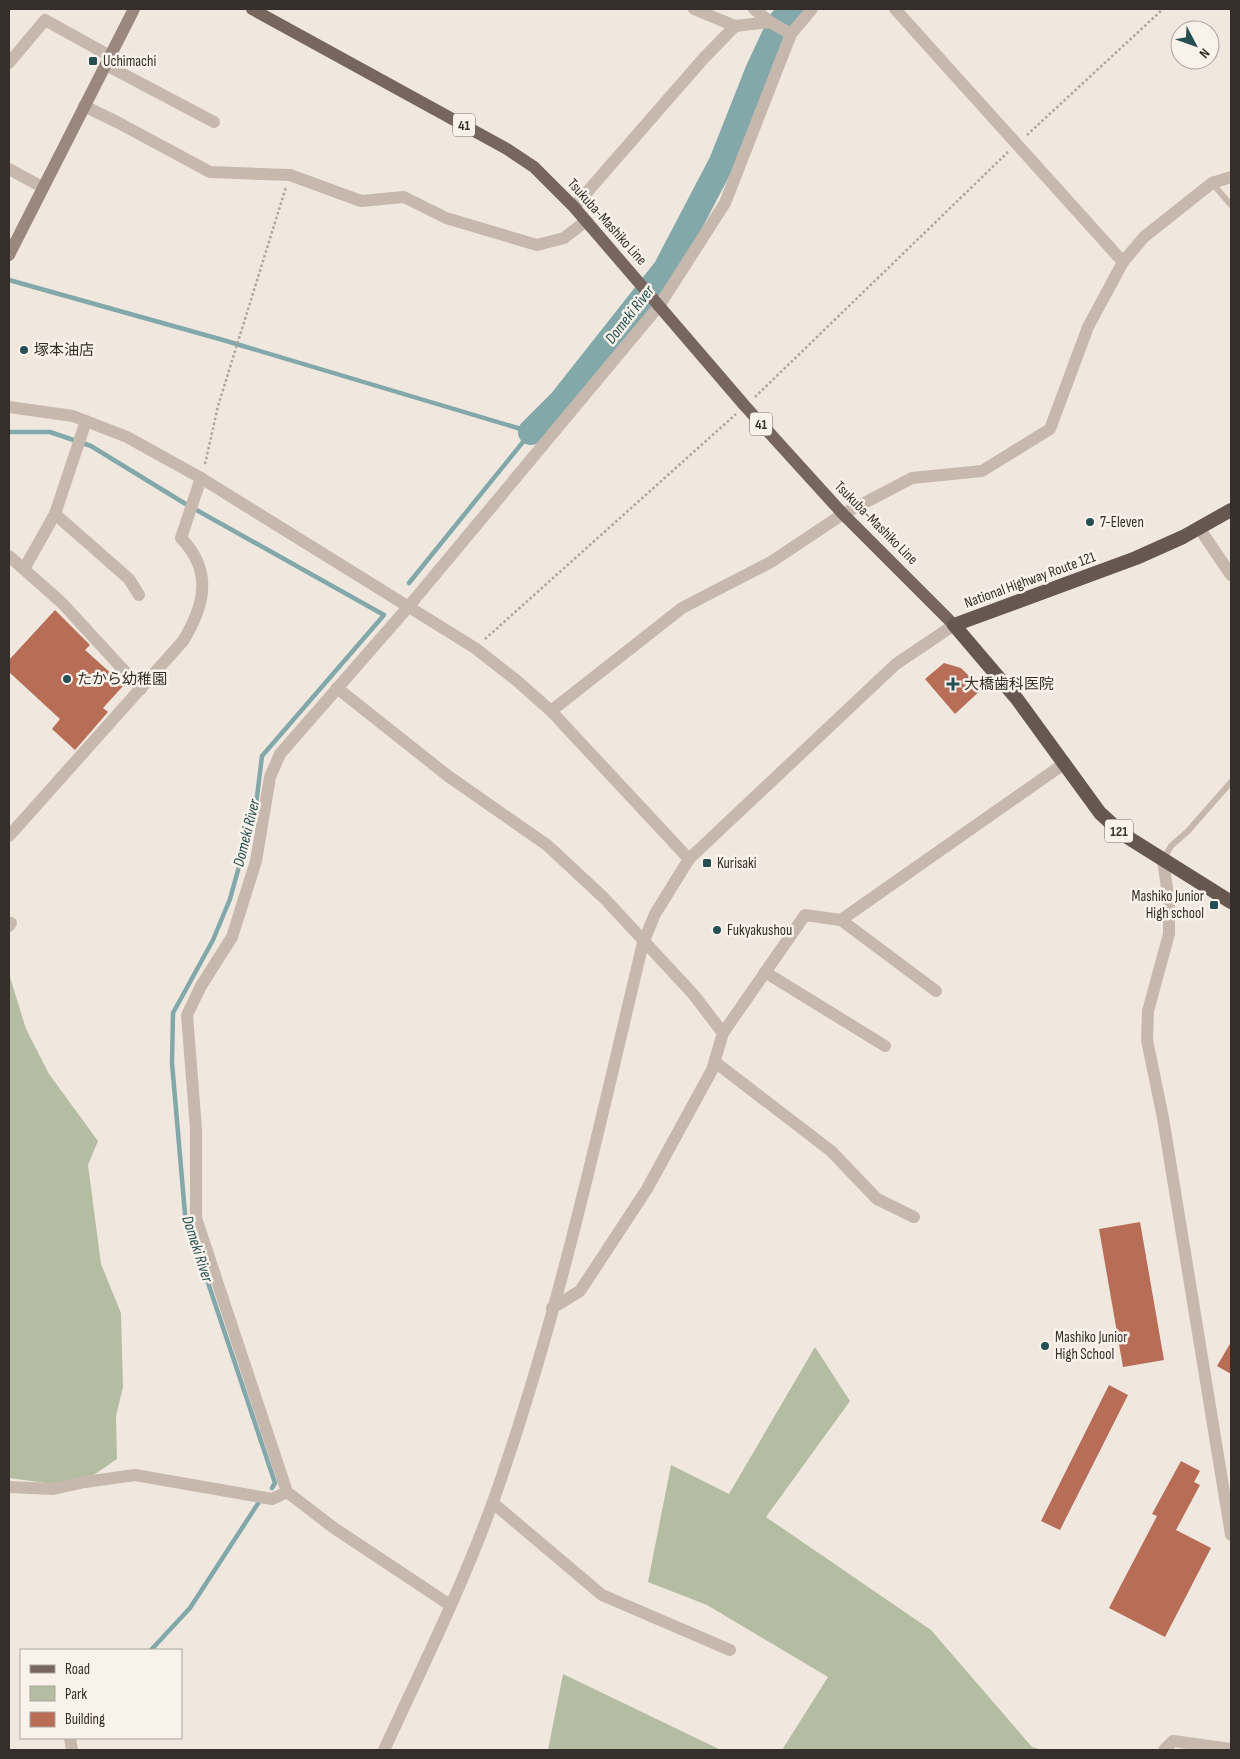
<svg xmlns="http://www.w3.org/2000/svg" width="1240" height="1759" font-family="'Sofia Sans Condensed','Noto Sans JP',sans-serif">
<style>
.green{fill:#b4bda1}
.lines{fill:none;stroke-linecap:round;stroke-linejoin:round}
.stream{stroke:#82a8a9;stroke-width:4.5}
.river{stroke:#82a8a9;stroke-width:26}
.building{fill:#b76d56}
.path{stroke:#b2a397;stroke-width:2.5;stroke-dasharray:2.5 2.5;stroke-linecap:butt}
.service{stroke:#c7b8ad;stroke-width:6}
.minor{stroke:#c7b8ad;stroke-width:12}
.tertiary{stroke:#c7b8ad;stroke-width:12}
.secondary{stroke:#9a887e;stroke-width:12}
.primary{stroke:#76665d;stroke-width:12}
.trunk{stroke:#665750;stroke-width:14}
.poi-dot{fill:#254f52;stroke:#f8f2eb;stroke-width:2}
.labels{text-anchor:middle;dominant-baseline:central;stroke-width:5;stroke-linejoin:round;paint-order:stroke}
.shield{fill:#f8f2eb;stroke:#706964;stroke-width:1}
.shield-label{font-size:14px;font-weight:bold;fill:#362e2a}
.poi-label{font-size:15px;fill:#362e2a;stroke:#f8f2eb;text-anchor:start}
.street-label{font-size:15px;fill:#362e2a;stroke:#f8f2eb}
.water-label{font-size:16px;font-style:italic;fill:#254f52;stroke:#f8f2eb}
</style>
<rect width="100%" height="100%" fill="#f0e8df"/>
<g class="green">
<polygon points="9,974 26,1029 49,1074 98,1141 88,1165 101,1264 121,1313 123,1387 116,1416 117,1459 76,1487 9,1478"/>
<polygon points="815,1347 850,1401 766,1517 931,1630 1032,1747 1042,1750 782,1750 828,1677 707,1605 648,1582 671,1465 729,1494"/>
<polygon points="563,1674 721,1750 548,1750"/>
</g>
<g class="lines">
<g class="stream">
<polyline points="9,280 223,340 531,432 409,583"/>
<polyline points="9,432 50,432 91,446 184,503 384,615 262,756 256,805 230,899 213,940 173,1013 172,1063 185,1214 275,1483 272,1488"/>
<polyline points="151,1650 190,1608 259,1502"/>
</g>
<polyline class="river" points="531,432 561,402 666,269 722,162 758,71 781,22 792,9"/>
</g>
<g class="building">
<polygon points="55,610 90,645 85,650 124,685 103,708 108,712 75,750 52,729 60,719 9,672 9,660"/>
<polygon points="944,663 961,668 982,689 955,714 925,679"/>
<polygon points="1140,1222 1164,1360 1123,1367 1099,1229"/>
<polygon points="1231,1342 1231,1374 1217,1366"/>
<polygon points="1109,1385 1128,1395 1060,1530 1041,1521"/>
<polygon points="1181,1461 1200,1471 1194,1482 1200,1485 1176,1530 1211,1548 1165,1637 1109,1608 1157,1516 1152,1514"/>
</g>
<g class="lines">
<g class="path">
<polyline points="1027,135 1163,9"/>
<polyline points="755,397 1008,152"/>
<polyline points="205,464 218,406 286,187"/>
<polyline points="485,639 736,414"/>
</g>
<g class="service">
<polyline points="1212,183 1231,205"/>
<polyline points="1163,860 1171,846 1188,831 1231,782"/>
</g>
<g class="minor">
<polyline points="694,9 735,26 770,22 791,34"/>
<polyline points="754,9 770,22"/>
<polyline points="895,9 1123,262"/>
<polyline points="9,63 45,20 110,56"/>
<polyline points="106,65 214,122"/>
<polyline points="84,106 117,122 210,172 290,175 361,201 404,197 446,218 537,245 564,238 586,221"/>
<polyline points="9,169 42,187"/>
<polyline points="574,207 703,59 735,26"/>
<polyline points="55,514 129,579 139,595"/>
<polyline points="1199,528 1231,575"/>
<polyline points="9,556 62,603 141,689"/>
<polyline points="24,569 55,514 86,421"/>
<polyline points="337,688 448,776 547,845 604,898 693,994 723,1033"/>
<polyline points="551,711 682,608 771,562 843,514 912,478 982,471 1050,429 1088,327 1123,262 1144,237 1212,183 1231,177"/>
<path d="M 9,836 L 183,641 C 205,605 213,571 181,538 L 201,478"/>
<polyline points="1163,860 1169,902 1169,934 1148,1011 1147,1040 1163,1118 1231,1535"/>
<polyline points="841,920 936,991"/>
<polyline points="9,926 11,923"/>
<polyline points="765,972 885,1046"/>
<polyline points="715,1062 831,1151 877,1199 914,1217"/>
<polyline points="552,1308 580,1291 647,1189 712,1070 723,1033 805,915 841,920 1065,763"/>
<polyline points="9,1487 53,1489 85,1482 135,1475 272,1499 287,1492"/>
<polyline points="493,1503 602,1595 730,1650"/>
<polyline points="450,1605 334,1528 287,1492 196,1218 196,1129 187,1015 201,986 232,937 256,861 270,777 280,754 409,606 659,306 725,203 791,34 812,9"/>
<polyline points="70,1738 72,1750"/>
<polyline points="1164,1750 1173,1741 1231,1749"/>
</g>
<g class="tertiary">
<polyline points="9,407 73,416 127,437 201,478 475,648 516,680 551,711 689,859"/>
<path d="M 384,1750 C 427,1657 473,1565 505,1467 C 563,1296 601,1118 643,943 L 655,914 L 689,859 L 896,664 L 954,625"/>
</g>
<polyline class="secondary" points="9,255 134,9"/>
<polyline class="primary" points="252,9 507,149 534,167 574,207 745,406 843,514 954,625"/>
<polyline class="trunk" points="1231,510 1183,537 1136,558 954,625 1017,699 1100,813 1124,835 1231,902"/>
</g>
<g class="poi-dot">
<rect x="88" y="56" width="10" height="10" rx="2.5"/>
<circle cx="24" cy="350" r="5"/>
<circle cx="1090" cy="522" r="5"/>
<circle cx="67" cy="679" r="5"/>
<path d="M950.5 676.5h5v5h5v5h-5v5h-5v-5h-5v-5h5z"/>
<rect x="702" y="858" width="10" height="10" rx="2.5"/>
<rect x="1209" y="900" width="10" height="10" rx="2.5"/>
<circle cx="717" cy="930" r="5"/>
<circle cx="1045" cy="1346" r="5"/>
</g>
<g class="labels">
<g class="shield">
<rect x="453" y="113.5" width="22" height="23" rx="4"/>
<rect x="750" y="412.5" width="22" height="23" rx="4"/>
<rect x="1105" y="819.5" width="28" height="23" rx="4"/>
</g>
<g class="shield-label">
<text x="464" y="125">41</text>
<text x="761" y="424">41</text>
<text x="1119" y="831">121</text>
</g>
<g class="poi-label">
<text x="103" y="61">Uchimachi</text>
<text x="34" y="350">塚本油店</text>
<text x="1100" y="522">7-Eleven</text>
<text x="77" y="679">たから幼稚園</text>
<text x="964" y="684">大橋歯科医院</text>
<text x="717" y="863">Kurisaki</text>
<text x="1204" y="896" text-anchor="end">Mashiko Junior<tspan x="1204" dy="17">High school</tspan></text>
<text x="727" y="930">Fukyakushou</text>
<text x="1055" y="1337">Mashiko Junior<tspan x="1055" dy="17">High School</tspan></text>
</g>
<g class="street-label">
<text transform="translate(607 222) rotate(48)">Tsukuba-Mashiko Line</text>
<text transform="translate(876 523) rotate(45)">Tsukuba-Mashiko Line</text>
<text transform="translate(1030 580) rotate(-20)">National Highway Route 121</text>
</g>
<g class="water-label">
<text transform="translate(630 315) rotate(-52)">Domeki River</text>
<text transform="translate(247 833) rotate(-76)">Domeki River</text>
<text transform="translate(197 1249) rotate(72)">Domeki River</text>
</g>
</g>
<rect width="1240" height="1759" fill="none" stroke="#362e2a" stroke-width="20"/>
<rect x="20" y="1649" width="162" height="90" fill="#f8f2eb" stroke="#aaa49e"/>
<rect x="30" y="1665" width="25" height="8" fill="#76665d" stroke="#aaa49e"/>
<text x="65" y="1674" font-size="15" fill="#362e2a">Road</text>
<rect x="30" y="1686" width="25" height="15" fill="#b4bda1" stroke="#aaa49e"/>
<text x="65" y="1699" font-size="15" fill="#362e2a">Park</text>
<rect x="30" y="1712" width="25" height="15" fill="#b76d56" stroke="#aaa49e"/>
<text x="65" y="1724" font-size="15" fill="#362e2a">Building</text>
<g transform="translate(1195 45) rotate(131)"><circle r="24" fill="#f8f2eb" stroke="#aaa49e"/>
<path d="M0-4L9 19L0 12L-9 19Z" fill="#254f52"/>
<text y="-8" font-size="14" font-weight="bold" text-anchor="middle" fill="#362e2a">N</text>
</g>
</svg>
